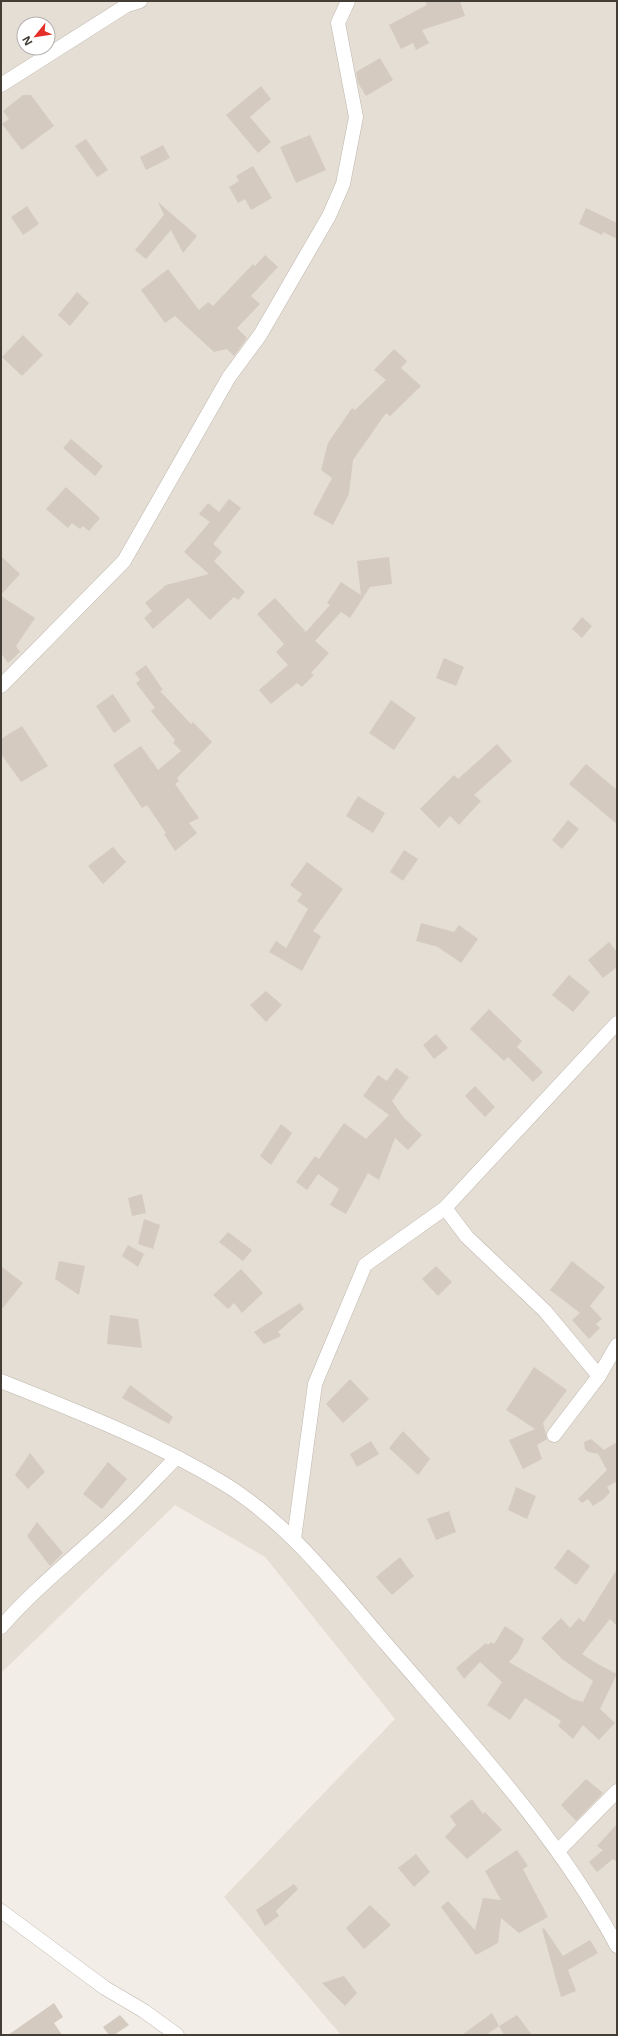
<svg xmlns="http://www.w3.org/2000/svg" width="618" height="2036" font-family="'Open Sans',sans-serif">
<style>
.residential{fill:#e5ded5;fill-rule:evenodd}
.building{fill:#d5cac0}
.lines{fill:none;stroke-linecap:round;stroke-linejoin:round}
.minor-casing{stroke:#bfb6ad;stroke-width:15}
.minor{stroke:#fff;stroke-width:14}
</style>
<rect width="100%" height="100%" fill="#f2ede6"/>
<path class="residential" d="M 1,1 L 617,1 L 617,2035 L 341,2035 L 224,1897 L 395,1719 L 265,1557 L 175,1505 L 1,1673 ZM 24,24 L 48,24 L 48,48 L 24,48 Z"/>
<g class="building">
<polygon points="425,1 460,1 465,16 422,30 429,43 416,50 413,43 401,49 389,25 427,5"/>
<polygon points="380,58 393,80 366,96 358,83 356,72"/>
<polygon points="261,86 271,99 250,117 271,142 258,153 226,115"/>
<polygon points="23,95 31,95 54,126 22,150 2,124 9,119 3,111"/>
<polygon points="310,135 326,170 296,183 280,147"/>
<polygon points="86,139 108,170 97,177 75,146"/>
<polygon points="163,145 170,158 146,170 140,157"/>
<polygon points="253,166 272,198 251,210 245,199 238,203 229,187 239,181 236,176"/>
<polygon points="158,202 197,236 183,253 171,230 146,259 135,250 164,215"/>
<polygon points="27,206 39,224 23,235 11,217"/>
<polygon points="586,208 617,223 617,239 603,232 602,235 579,224"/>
<polygon points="265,255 278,267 251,296 260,304 237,328 247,338 234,356 227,349 214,352 175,316 165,323 141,290 168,269 199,310 208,302 213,306 253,264 255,266"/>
<polygon points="77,292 89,303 70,326 58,315"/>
<polygon points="23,335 43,355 22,376 2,357"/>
<polygon points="394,349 407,361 401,368 421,386 390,416 386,413 353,460 349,494 333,525 313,514 332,478 321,470 328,443 352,408 355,410 386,380 374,370"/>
<polygon points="71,439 103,466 95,476 63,448"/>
<polygon points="66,487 100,518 89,531 83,526 80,529 72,523 68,528 46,509"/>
<polygon points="229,499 241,508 213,544 222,552 214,561 245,592 238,600 234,597 210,620 188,598 153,629 144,618 152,611 145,603 166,585 209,574 184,552 210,522 199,514 208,503 219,512"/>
<polygon points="1,556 20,574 1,595"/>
<polygon points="389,557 392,584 370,587 350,618 341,612 315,641 329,653 311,673 314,675 302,687 297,683 271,704 259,690 288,665 276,652 284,644 257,614 275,598 306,632 330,605 327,603 341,582 361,595 357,561"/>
<polygon points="1,596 35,618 16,646 20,652 8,663 1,653"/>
<polygon points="582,617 592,626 582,638 572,629"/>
<polygon points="444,658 464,667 456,686 436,678"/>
<polygon points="146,665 163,690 160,691 191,724 193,722 212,742 177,778 179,781 175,784 199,818 189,823 197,833 175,851 164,834 166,833 147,805 142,808 113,765 141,746 158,770 181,751 173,743 175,740 151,711 155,708 136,683 140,680 135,673"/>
<polygon points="113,694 131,721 114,733 96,706"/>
<polygon points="391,700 416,718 394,750 369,733"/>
<polygon points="22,726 48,766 21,782 1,754 1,739"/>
<polygon points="497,744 512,761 474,795 481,801 459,825 450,816 439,828 420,809 454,775 458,779"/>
<polygon points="586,764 617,790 617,824 569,784"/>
<polygon points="358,796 385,813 373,833 346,816"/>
<polygon points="568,820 579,829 562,849 552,840"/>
<polygon points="113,847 126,862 103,884 88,866"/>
<polygon points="404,850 418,859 403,881 390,872"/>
<polygon points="307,862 343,889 313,931 321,936 302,971 269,952 276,941 286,948 308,909 297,901 302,894 290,885"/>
<polygon points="421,923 454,932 459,925 478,939 461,963 438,947 416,941"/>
<polygon points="609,942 617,952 617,967 603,978 588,960"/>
<polygon points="569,975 590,992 573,1012 552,995"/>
<polygon points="266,991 282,1005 266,1022 250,1005"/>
<polygon points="489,1009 522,1041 517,1047 543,1072 533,1082 508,1057 504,1061 470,1029"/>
<polygon points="436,1034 448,1048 434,1059 423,1045"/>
<polygon points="396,1068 409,1077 392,1101 404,1118 422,1135 408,1150 395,1138 379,1180 368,1173 346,1214 330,1205 339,1189 318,1174 307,1190 296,1182 315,1156 319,1159 344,1123 366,1139 389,1115 363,1096 378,1075 387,1081"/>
<polygon points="475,1086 495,1107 485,1117 465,1096"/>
<polygon points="281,1124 292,1133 271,1165 260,1156"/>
<polygon points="142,1194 146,1213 132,1216 128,1198"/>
<polygon points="144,1219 160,1225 153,1249 138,1244"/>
<polygon points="228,1232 252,1250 243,1261 219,1242"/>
<polygon points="128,1245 144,1254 138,1267 122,1256"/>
<polygon points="59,1261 85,1266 79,1295 55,1279"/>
<polygon points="572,1261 605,1287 590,1306 602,1319 596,1324 600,1328 589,1339 572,1320 580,1313 550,1290"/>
<polygon points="1,1266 23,1283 1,1310"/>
<polygon points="436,1266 452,1282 438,1296 422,1279"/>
<polygon points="241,1269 263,1293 242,1313 234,1303 228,1309 213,1295"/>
<polygon points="300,1303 304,1309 278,1332 281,1336 264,1344 254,1332"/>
<polygon points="110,1315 138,1319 142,1348 107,1344"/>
<polygon points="534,1367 567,1390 543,1423 547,1439 537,1445 542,1459 523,1469 509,1440 535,1429 506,1410"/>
<polygon points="350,1379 369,1399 343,1423 326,1404"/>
<polygon points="130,1385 173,1417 169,1424 122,1398"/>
<polygon points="403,1431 430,1459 418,1475 389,1448"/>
<polygon points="591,1439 604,1450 617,1442 617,1486 615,1482 607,1487 610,1492 605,1498 593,1506 588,1499 582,1503 578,1499 607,1470 598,1454 588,1452 585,1449 584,1442"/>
<polygon points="371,1441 379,1454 357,1467 350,1454"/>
<polygon points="30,1453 45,1472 28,1489 15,1475"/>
<polygon points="108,1462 127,1479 102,1509 83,1494"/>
<polygon points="516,1487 536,1496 527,1519 508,1510"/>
<polygon points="449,1511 456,1532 436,1540 427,1519"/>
<polygon points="37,1522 63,1553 50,1566 27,1536"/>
<polygon points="568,1549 590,1566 576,1585 554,1568"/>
<polygon points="400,1557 414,1576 392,1595 376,1577"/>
<polygon points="617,1569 617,1626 610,1619 582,1654 596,1663 617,1674 600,1709 615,1723 599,1740 583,1725 573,1739 558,1726 561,1721 525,1698 510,1720 487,1705 502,1682 480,1662 464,1679 456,1668 486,1643 488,1645 491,1642 494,1644 505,1626 524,1639 518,1652 509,1662 573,1699 583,1702 593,1681 562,1659 541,1638 561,1618 570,1628 579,1618 584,1622"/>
<polygon points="586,1779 603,1793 576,1821 561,1805"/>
<polygon points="472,1799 483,1814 485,1812 502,1830 467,1859 445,1837 456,1825 450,1816"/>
<polygon points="617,1824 617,1862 613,1859 597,1872 589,1862 603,1850 597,1846"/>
<polygon points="517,1850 528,1866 523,1869 548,1917 519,1933 501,1918 498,1943 476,1955 441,1907 448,1901 475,1930 483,1898 501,1900 485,1871"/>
<polygon points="416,1854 430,1872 414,1887 398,1868"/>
<polygon points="294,1884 298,1889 276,1911 279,1916 265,1926 256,1910"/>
<polygon points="370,1905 391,1925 364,1949 346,1928"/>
<polygon points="544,1928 563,1956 590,1940 598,1953 568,1970 576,1991 561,1997 542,1929"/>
<polygon points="344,1976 357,1993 345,2006 322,1983"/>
<polygon points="54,2003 63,2017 54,2023 62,2035 8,2035"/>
<polygon points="492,2013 499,2026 486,2035 462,2035"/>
<polygon points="120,2015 129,2025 114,2035 109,2035 103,2027"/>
<polygon points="517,2015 532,2035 504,2035 499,2026"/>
</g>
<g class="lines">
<g class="minor-casing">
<g id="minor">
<polyline points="1,85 127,5 140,1"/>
<polyline points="1,686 124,561 229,377 260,335 329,216 343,184 356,117 338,23 348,1"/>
<polyline points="445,1208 467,1237 545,1311 599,1376"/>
<path d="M 1,1381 C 76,1411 154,1441 223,1483 C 289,1523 338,1588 388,1646 C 469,1740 558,1836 617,1946"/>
<polyline points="554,1435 599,1376 617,1345"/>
<polyline points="294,1539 315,1384 365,1265 445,1208 617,1023"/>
<path d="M 1,1627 C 38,1585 82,1551 123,1512 C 141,1495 158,1476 176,1458"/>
<polyline points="558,1851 617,1791"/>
<polyline points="1,1911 105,1988 144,2011 177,2035"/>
</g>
</g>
<use href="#minor" class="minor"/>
</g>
<rect width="618" height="2036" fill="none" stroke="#443d36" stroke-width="4"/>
<g transform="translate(36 36) rotate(240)"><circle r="19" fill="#ffffff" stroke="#b4b1af"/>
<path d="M0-3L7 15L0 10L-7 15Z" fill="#e62e29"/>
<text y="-6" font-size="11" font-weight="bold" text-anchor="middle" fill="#443d36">N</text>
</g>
</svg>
